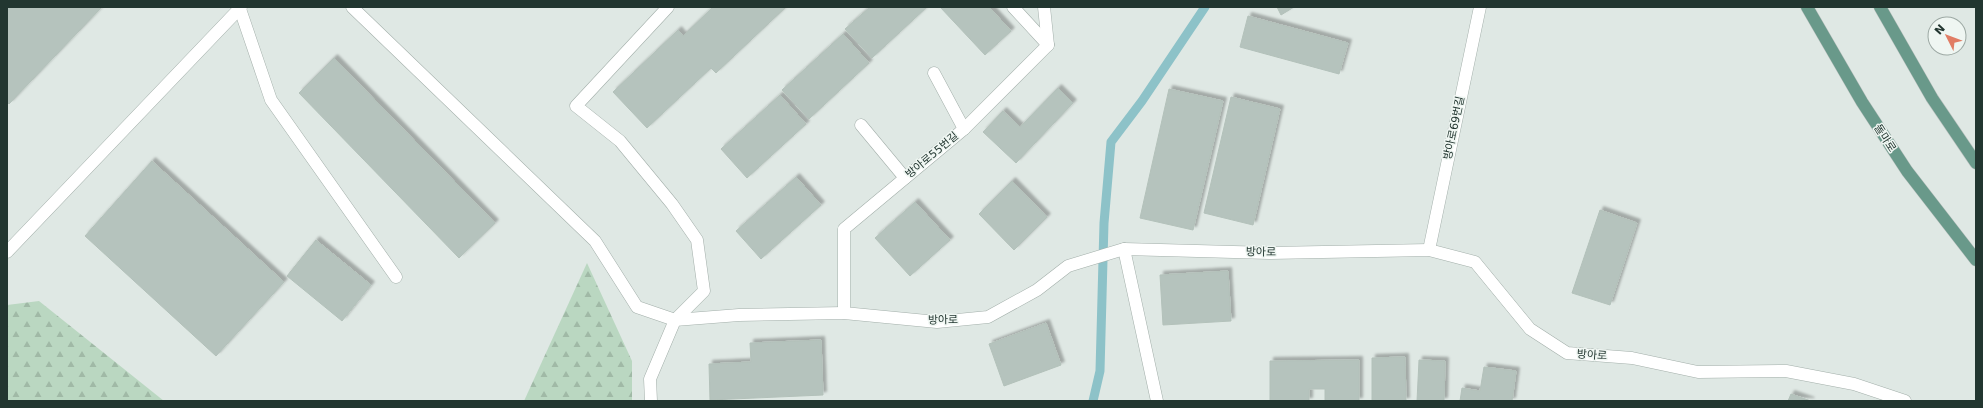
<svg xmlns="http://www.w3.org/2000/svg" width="1983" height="408" font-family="'DejaVu Sans','Noto Sans KR',sans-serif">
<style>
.forest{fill:url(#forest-firs)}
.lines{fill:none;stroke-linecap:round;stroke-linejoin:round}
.stream{stroke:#8dc2c8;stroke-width:9}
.building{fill:#b5c3bd;stroke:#b3c1ba;filter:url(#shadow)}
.service-casing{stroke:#a3afaa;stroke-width:13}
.minor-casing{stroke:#a3afaa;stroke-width:13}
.primary-casing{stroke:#bdc3c1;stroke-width:13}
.service{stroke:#fff;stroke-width:12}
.minor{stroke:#fff;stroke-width:12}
.primary{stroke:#69998a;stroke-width:12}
.labels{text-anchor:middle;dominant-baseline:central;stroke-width:3;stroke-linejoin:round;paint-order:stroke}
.street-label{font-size:11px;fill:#223630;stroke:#eff6f2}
</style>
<defs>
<pattern id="forest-firs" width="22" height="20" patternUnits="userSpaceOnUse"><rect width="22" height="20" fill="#bad7c1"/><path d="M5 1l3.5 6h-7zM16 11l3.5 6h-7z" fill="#a0b9a6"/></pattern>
<filter id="shadow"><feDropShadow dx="3.5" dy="-3.5" stdDeviation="1" flood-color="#0004"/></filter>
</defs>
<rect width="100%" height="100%" fill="#dfe8e4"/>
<g class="forest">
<polygon points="587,263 632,361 632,401 524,401"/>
<polygon points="39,301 164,401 7,401 7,305"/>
</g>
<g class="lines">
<polyline class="stream" points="1093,401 1100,371 1104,223 1111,142 1142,101 1205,7"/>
</g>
<g class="building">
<polygon points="7,7 102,7 9,104 7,102"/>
<polygon points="713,7 786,7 716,73 711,68 647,128 613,92 678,30 683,36"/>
<polygon points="870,7 927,7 872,58 845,29"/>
<polygon points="940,7 989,7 1011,31 985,55"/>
<polygon points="1277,7 1294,7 1281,15"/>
<polygon points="1248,16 1348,43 1339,74 1240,47"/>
<polygon points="843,34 869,63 809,119 782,90"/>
<polygon points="334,58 495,223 459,258 299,93"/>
<polygon points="1058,88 1073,103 1016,163 983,132 1003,111 1020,127"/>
<polygon points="1169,89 1223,101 1193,230 1140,218"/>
<polygon points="780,95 806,124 747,178 721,149"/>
<polygon points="1231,97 1280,109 1253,225 1204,213"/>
<polygon points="152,161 284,282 216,356 85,236"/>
<polygon points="796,177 821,205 761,259 736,231"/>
<polygon points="1012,181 1047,217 1014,250 979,214"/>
<polygon points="915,202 950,240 910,276 875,238"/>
<polygon points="1600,210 1637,223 1610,305 1572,293"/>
<polygon points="316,240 371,285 342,321 287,276"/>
<polygon points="1228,271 1231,321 1163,325 1160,275"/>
<polygon points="1046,323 1061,365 1004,386 989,344"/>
<polygon points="821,340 823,395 710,400 709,364 751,362 750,343"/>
<polygon points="1405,357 1406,401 1372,401 1372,358"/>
<polygon points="1359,360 1359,401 1325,401 1325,389 1309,389 1309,401 1270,401 1270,361"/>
<polygon points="1419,360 1445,361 1444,401 1417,401"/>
<polygon points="1484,367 1516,371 1512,401 1460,401 1462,388 1480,391"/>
<polygon points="1791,394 1811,401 1788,401"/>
</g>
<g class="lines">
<g class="service-casing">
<g id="service">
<polyline points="668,7 576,106 620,141 672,204 697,240 704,291 675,320"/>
<polyline points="1013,7 1048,45"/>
<polyline points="240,9 271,100 396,277"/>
<polyline points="934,73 964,129"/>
<polyline points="861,125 905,178"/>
<polyline points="1124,249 1157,401"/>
</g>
</g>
<g class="minor-casing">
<g id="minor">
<polyline points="352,7 595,241 637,307 675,320"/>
<polyline points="1429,250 1480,7"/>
<polyline points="7,252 241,7"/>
<polyline points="844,313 844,229 964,129 1048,45 1044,7"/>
<polyline points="651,401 650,379 675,320 739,315 844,313 937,322 988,317 1037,290 1068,266 1124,249 1270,253 1429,250 1475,262 1530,329 1567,353 1632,358 1698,372 1786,371 1854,384 1905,401"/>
</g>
</g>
<g class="primary-casing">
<g id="primary">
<polyline points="1807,7 1862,102 1907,171 1976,260"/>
<polyline points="1880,7 1932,98 1976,163"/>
</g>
</g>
<use href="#service" class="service"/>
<use href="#minor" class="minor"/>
<use href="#primary" class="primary"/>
</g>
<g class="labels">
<g class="street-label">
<text transform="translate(1454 128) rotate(-78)">방아로69번길</text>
<text transform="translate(1885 138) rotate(57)">돌마로</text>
<text transform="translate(932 155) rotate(-40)">방아로55번길</text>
<text transform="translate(1261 252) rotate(1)">방아로</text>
<text transform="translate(943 320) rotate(-1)">방아로</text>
<text transform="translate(1592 355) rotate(4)">방아로</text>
</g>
</g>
<rect width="1983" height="408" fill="none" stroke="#223630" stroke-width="16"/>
<g transform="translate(1947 36) rotate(312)"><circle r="19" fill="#eff6f2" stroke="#9da9a4"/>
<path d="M0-3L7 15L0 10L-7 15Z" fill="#e17d65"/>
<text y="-6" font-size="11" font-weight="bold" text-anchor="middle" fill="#223630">N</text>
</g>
</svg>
